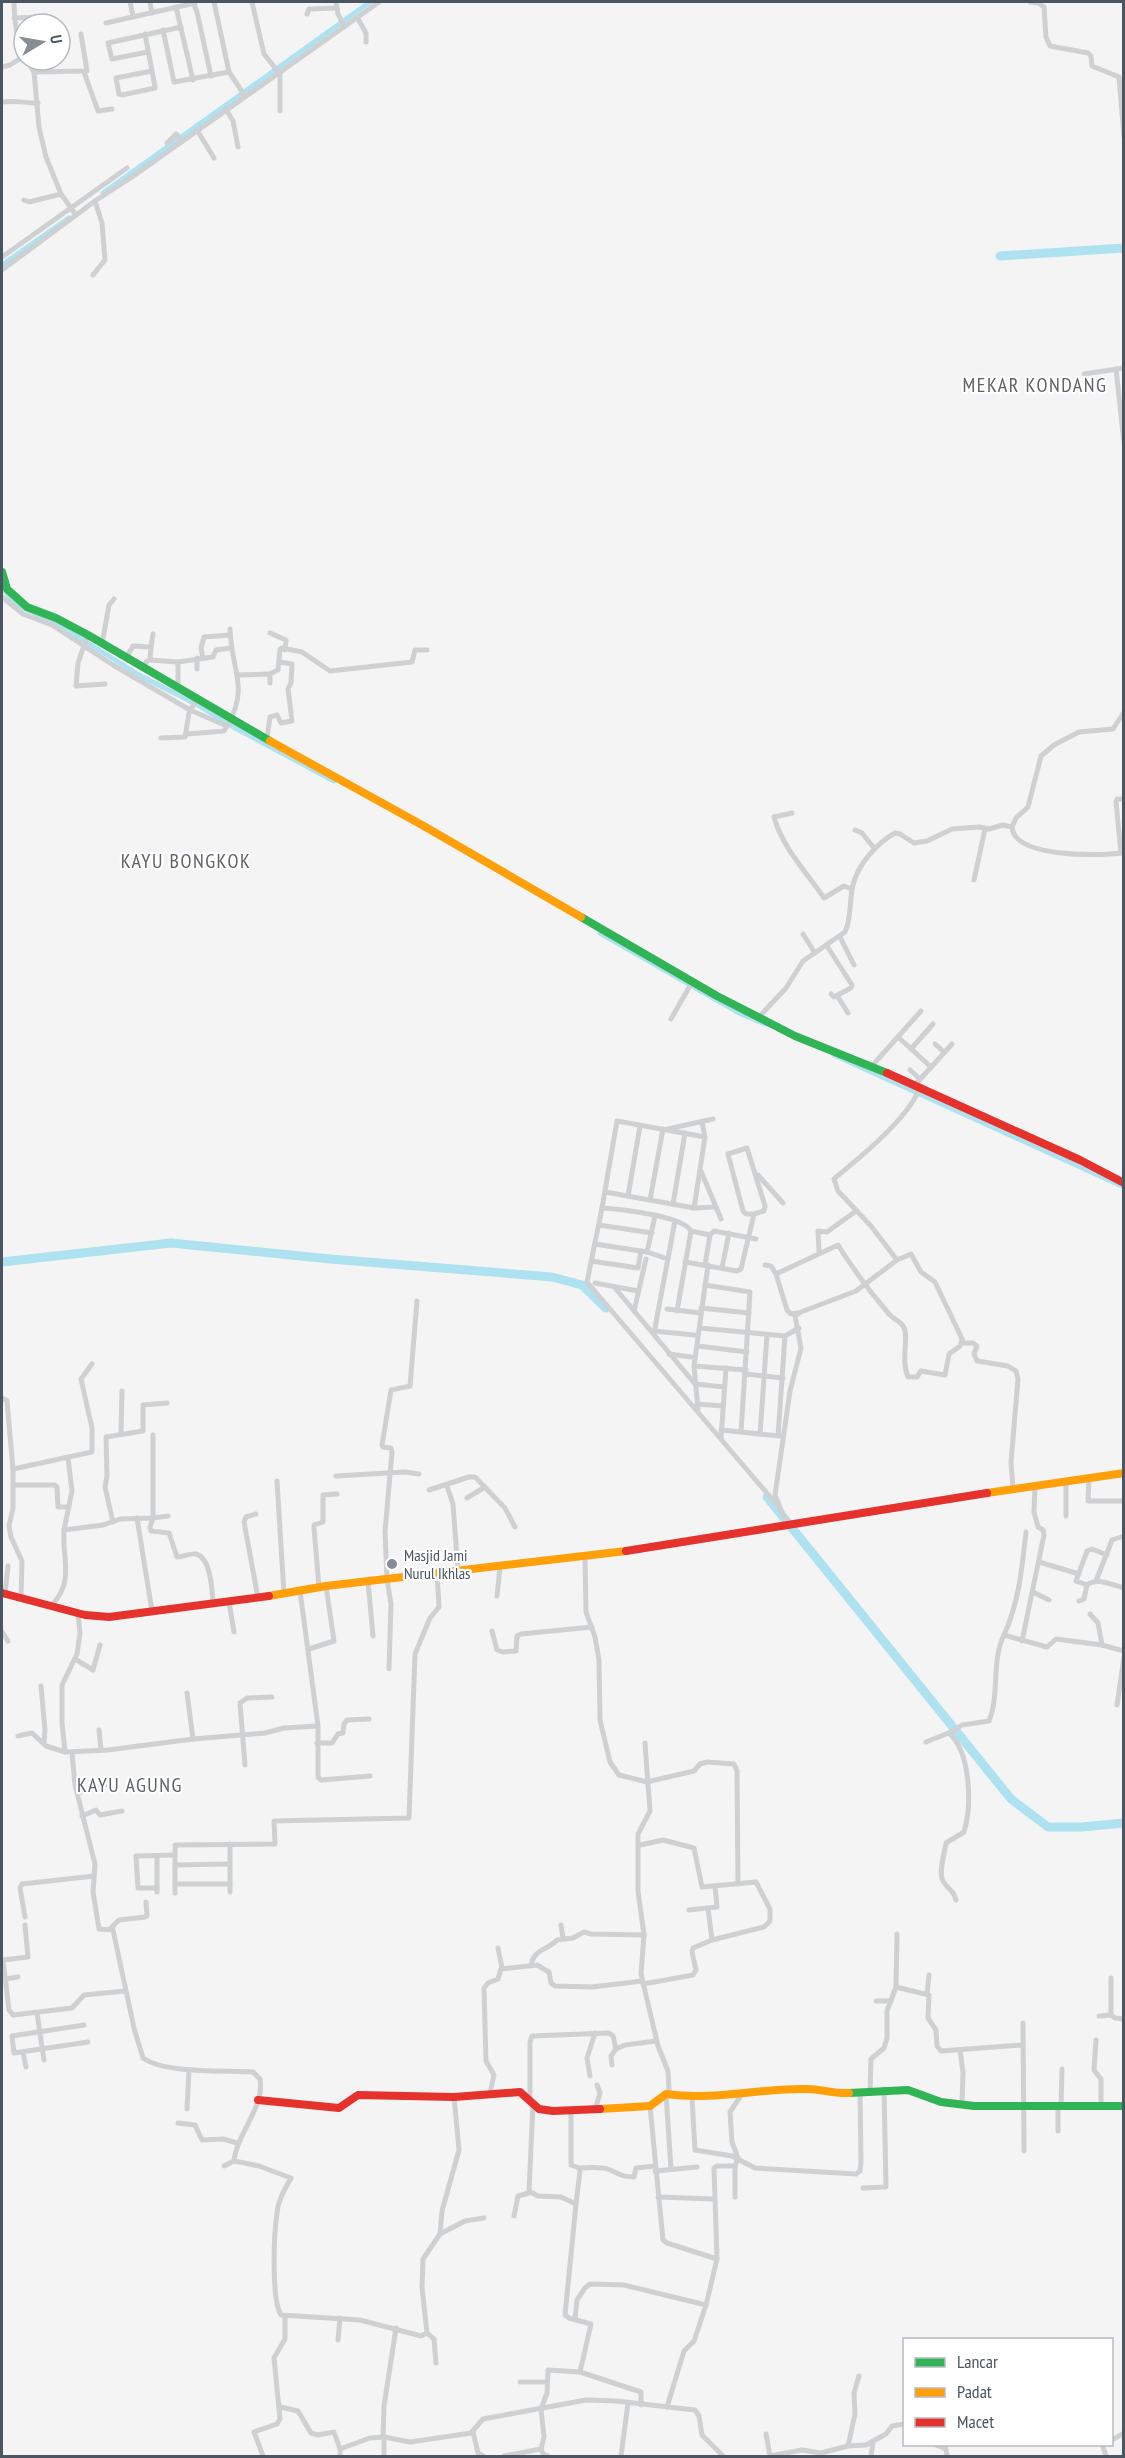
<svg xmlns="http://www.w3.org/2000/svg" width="1125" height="2458" font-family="'PT Sans Narrow',sans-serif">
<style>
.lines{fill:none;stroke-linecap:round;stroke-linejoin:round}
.canal{stroke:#aee2f0;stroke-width:5}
.river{stroke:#aee2f0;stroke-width:9}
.street{stroke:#ced0d2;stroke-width:5}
.fast{stroke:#30b455;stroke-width:8}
.slow{stroke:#ff9f0a;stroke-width:8}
.jam{stroke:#e5322d;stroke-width:8}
.poi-dot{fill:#868d94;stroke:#fff;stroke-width:2}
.labels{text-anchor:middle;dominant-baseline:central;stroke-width:4.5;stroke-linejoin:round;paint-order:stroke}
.poi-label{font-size:16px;fill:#4a5661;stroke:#fff;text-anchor:start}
.quarter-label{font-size:20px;letter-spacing:1.5px;fill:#5f6368;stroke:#fff}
</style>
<rect width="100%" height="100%" fill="#f4f4f4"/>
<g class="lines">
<g class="canal">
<polyline points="103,193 370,2"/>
<polyline points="2,265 69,218"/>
<polyline points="2,586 9,597 21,607 56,623 139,675 198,705 237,729 334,781"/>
<polyline points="600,933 741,1014 765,1024"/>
<polyline points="834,1055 1124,1187"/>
</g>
<g class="river">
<polyline points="1000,256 1124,248"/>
<polyline points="2,1262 171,1243 330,1259 552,1277 582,1285 606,1308"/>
<polyline points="767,1497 1011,1799 1048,1827 1082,1827 1124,1823"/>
</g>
<g class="street">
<path d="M 14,2 C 14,20 16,38 24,55"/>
<polyline points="130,2 133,16"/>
<polyline points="150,2 152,13"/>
<polyline points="193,2 197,12 211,76"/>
<polyline points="214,2 229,72 245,96"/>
<polyline points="252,2 264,54 280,74 280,111"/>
<polyline points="336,2 338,14 344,26"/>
<polyline points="1030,2 1038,3 1044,7 1046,37 1050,46 1088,53 1091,56 1092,66 1119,77 1124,137"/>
<polyline points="176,7 193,80"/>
<polyline points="307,14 309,9 337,8"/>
<polyline points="357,17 366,33 366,42"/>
<polyline points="14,18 41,17"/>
<polyline points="106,23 195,3"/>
<polyline points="163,30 174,82 229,72"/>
<polyline points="145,34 155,87 155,88 122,95 119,94 116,78 152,71"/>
<polyline points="148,52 112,59 108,43 181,27"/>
<polyline points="27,60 34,72 39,127 46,157 61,194 76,215"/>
<polyline points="2,67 10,65 24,56"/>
<polyline points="34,72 87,71 81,34"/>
<polyline points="84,72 98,111 112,109"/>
<path d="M 2,102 C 15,100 25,103 38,103"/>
<polyline points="226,109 233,121 238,147"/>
<polyline points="197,130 214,158"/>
<polyline points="167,143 176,134 182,141"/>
<polyline points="24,200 29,202 61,194"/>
<polyline points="2,257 127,168"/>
<polyline points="2,270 95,201 132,177 379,2"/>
<polyline points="93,275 105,260 102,223 95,201"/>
<polyline points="1116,369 1124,443"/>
<polyline points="1084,374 1124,368"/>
<path d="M 2,597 L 23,614 L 52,625 L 113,665 L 190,710 L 227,726 C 250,687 231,670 230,629"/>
<polyline points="270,633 286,640 285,650"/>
<polyline points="87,637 78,663 76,686 105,684"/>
<polyline points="102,644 109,605 114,599"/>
<polyline points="151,647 153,634"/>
<polyline points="126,658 133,646 151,647 150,660 147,661 143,667"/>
<polyline points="203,658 201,648 204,637 230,635"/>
<polyline points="150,660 178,662 178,688"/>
<polyline points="178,662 213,657 216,650 231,648"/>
<polyline points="197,669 197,658"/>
<polyline points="270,674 278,670 280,649 282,648 302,652 330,671 412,662 415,650 427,650"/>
<polyline points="237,675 270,674 270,683"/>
<polyline points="187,734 224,731 227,726"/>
<polyline points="161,738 185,737 189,713 196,700"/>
<polyline points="267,738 270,717 277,715 281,723 292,721 288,689 291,683 292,664 279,662"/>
<path d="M 792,813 L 774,817 C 782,847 807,873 824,898 L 844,886 L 852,889"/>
<path d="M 1012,827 C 1014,858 1098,856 1121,853 L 1116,802 L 1117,799 L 1124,799"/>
<polyline points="855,830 862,833 874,848"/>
<polyline points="974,880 985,829"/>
<polyline points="803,934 815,953"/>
<polyline points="840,937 854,965"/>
<polyline points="827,946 852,985 851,988 834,997 831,994"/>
<polyline points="838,997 848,1013"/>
<path d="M 759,1017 L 786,988 L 803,961 L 845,932 C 852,917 849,900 853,885 C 858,864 877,843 895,833 L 900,834 L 914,843 L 927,841 L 952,829 L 979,827 L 989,829 L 1003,825 L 1012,827 L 1016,818 L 1028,807 L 1041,756 L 1054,745 L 1079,732 L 1113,729 L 1124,712"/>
<polyline points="671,1019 691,984"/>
<polyline points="898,1037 931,1067"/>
<polyline points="935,1044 944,1052"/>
<polyline points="911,1049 933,1024"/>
<polyline points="871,1067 921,1011"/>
<polyline points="910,1070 920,1079"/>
<polyline points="914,1086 952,1044"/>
<polyline points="668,1129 713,1119"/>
<polyline points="701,1171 721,1219"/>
<polyline points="758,1175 783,1203"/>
<polyline points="605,1192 694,1208 716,1207"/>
<polyline points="628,1196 640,1126"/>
<polyline points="650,1200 663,1129"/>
<polyline points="673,1204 685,1133"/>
<polyline points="602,1208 617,1121 705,1137"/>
<polyline points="694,1208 705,1137 702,1122"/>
<polyline points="599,1225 652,1233"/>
<path d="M 756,1239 L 714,1231 L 710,1235 L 691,1231 C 683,1216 620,1209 602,1208 L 587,1282 L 777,1505"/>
<polyline points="595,1244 647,1252 668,1259"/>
<polyline points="647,1252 655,1216"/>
<polyline points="819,1253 818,1231 827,1232 856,1211"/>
<polyline points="897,1260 911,1254 921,1272 935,1282 964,1343 973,1343 977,1346 974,1354 977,1361 1008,1366 1016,1371 1018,1379 1011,1462 1013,1489"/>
<polyline points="591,1261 638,1268 641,1251"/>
<polyline points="685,1262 737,1271 741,1269 754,1214 764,1211 765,1206 747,1148 728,1154 743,1211 746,1214 754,1214"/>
<polyline points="705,1265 710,1235"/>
<path d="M 765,1265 L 771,1266 L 776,1274 L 838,1245 C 853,1269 870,1292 889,1314 C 893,1319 900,1321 903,1326 C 910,1335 900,1359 908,1377 L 917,1377 L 921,1371 L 945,1375 L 949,1354 L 960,1346 L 962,1340"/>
<polyline points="722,1268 729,1233"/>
<polyline points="776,1274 787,1310 791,1314 797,1313"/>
<polyline points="595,1283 638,1291"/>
<polyline points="705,1285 750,1292 741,1432"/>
<polyline points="615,1288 695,1384 724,1387"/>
<polyline points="701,1308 749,1313"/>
<polyline points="667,1309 701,1313"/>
<polyline points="634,1311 646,1259"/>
<polyline points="677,1311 691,1231"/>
<polyline points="700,1328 785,1336"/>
<polyline points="654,1331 694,1335"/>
<polyline points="654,1333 675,1221"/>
<polyline points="698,1346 747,1352"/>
<polyline points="669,1354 691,1357"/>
<polyline points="694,1366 746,1370"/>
<polyline points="745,1374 783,1378"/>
<polyline points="2,1398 7,1401 13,1469 13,1508 9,1526 11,1537 22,1561 21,1599"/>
<polyline points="697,1404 723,1406"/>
<polyline points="698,1409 694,1366 708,1265"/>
<polyline points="721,1430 780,1436"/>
<polyline points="121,1433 122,1391"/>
<polyline points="760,1434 767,1335"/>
<polyline points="778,1436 785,1336 799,1328"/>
<polyline points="721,1438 726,1368"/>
<polyline points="13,1469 92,1452 92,1428 81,1379 92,1364"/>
<polyline points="336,1476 405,1472 419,1474"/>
<polyline points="1089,1478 1088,1501 1124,1501"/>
<polyline points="277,1481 284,1594"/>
<polyline points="13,1485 55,1485 57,1487 58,1507 69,1507"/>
<polyline points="447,1486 453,1504 458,1571"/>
<polyline points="429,1490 469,1477 475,1477 505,1508 515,1527"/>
<polyline points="467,1498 485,1487"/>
<polyline points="256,1514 246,1517 244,1522 258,1598"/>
<path d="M 168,1516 L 153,1518 L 150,1527 L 151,1531 L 169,1533 L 177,1557 C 183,1557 190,1553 196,1554 C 211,1558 212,1590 213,1602"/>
<polyline points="1066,1516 1066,1481"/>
<polyline points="137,1518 152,1611"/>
<polyline points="113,1522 105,1487 107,1476 106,1437 143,1431 143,1405 167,1403"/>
<path d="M 792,1525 L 783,1515 L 775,1495 L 790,1391 L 801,1348 L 795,1316 L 801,1312 L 856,1291 L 897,1260 L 871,1226 L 838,1191 L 834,1179 C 860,1157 904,1122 918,1092"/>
<polyline points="64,1530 72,1491 68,1458"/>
<path d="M 1107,1555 L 1092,1549 L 1087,1551 L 1076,1581 L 1087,1585 C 1098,1577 1112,1585 1124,1588"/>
<polyline points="585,1557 586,1612 595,1637 599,1660 600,1720 610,1762 619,1775 647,1782 694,1771 700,1764 707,1762 734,1764 737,1771 738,1883"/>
<polyline points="1039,1562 1079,1574"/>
<polyline points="368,1581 373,1636"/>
<polyline points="1096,1581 1112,1540 1124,1536"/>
<polyline points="319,1587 314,1528 314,1525 323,1522 323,1495 337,1494"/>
<polyline points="300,1591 318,1726 318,1777 321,1780 370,1776"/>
<polyline points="1033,1592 1049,1600"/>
<polyline points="5,1594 8,1566"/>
<polyline points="497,1596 500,1567"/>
<polyline points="1079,1601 1084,1599 1087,1585"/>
<polyline points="229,1602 234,1632"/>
<path d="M 51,1606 C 75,1581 62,1561 64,1530 L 103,1525 L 120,1519 L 153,1518 L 153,1435"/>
<polyline points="78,1613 80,1633 77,1654 62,1685 62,1723 65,1752 108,1750 193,1739 265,1733 284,1728 318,1726"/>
<polyline points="1090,1614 1098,1623 1102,1645"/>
<polyline points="492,1631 497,1650 503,1652 516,1651 517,1636 521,1634 592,1627"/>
<polyline points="2,1632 8,1641"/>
<path d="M 1004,1635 C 1019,1602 1022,1568 1026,1532"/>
<polyline points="1022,1641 1044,1535 1043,1530 1038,1527 1034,1512 1035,1485"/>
<polyline points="309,1649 334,1641 326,1586"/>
<polyline points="75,1659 93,1670 100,1645"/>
<polyline points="389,1669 391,1604 387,1579 385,1532 392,1452 391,1448 383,1447 382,1445 391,1390 410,1386 417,1301"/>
<polyline points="41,1686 45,1730 44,1743"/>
<polyline points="187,1693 193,1739"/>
<polyline points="1117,1705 1124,1657"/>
<polyline points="99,1730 101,1750"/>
<path d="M 949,1733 C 971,1753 972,1805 964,1832 L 946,1843 C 945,1852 938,1872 943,1881 C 947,1889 954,1890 956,1900"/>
<polyline points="18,1736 32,1733 46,1746 65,1752"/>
<path d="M 926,1742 L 951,1732 L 962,1725 L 989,1721 C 1000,1694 991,1661 1004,1635 L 1047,1647 L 1056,1639 L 1102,1645 L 1124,1651"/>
<polyline points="317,1743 332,1743 338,1734 343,1733 344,1724 347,1720 369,1719"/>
<polyline points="645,1743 650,1811 638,1834 638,1891 644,1935 641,1974 658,2046 668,2071 669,2091 666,2094 671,2169"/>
<path d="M 72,1753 L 75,1785 L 95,1864 L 93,1892 L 99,1929 L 113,1930 L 134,2028 L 143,2058 C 165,2074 225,2070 253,2072 L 260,2079 C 265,2107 237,2133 234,2161 L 224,2166"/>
<polyline points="245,1765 240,1703 247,1698 272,1697"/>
<polyline points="78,1793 109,1784"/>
<polyline points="82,1816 96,1810 100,1815 122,1811"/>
<polyline points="230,1844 230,1892"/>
<polyline points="640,1845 663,1840 694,1848 702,1887 756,1882 770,1909 770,1921 764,1927 712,1940 693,1948 692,1952 696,1970 693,1975 643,1984"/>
<polyline points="157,1856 157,1892"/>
<polyline points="175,1865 230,1864"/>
<polyline points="175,1884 230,1884"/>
<polyline points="157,1888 138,1888 136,1856 175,1855"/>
<polyline points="175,1893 175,1845 275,1844 274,1821 409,1818 415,1654 430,1618 439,1607 437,1573"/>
<polyline points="708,1908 712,1940"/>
<polyline points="689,1910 717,1907 715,1886"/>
<polyline points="25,1917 20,1888 22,1884 94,1876"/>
<polyline points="25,1925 28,1957 3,1960 9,2010 13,2015 72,2008 84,1995 125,1991"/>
<polyline points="561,1925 563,1938"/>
<polyline points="110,1929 119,1920 145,1917 147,1916 146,1902"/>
<polyline points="498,1948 502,1968"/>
<path d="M 531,1965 C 534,1949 548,1950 557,1940 L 573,1938 L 584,1932 L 591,1934 L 644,1935"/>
<polyline points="1111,1978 1111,2015"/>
<polyline points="6,1979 18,1977"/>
<polyline points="896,1987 929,1995 928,2018 936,2030 937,2046 941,2051 1022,2045"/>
<polyline points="927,1994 929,1975"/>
<polyline points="876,2001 891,2001"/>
<polyline points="37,2013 44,2060"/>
<polyline points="1099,2016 1111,2015 1115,2018 1124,2019"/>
<polyline points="1023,2023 1024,2151"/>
<polyline points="84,2025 12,2036 14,2053 88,2042"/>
<polyline points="1096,2040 1094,2070 1101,2079 1101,2105"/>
<polyline points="960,2050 963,2072 962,2103"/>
<polyline points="23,2052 26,2067"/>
<polyline points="612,2065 611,2056 616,2049 625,2045 656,2041"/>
<polyline points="590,2076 587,2058 595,2033"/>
<polyline points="870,2091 871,2059 884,2048 887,2038 887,2011 896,1987 897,1934"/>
<polyline points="490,2093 494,2075 486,2061 484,1988 488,1983 498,1979 501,1969 537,1965 549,1972 551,1983 555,1986 592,1987 642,1981"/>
<polyline points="692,2098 695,2150 732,2156 755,2168 856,2174 860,2171 861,2163 860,2092"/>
<polyline points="530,2099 530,2042 532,2036 609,2033 613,2036 616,2049"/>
<polyline points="533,2103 529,2191 538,2196 561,2197 576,2204 565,2315 569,2318 591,2324 580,2372"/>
<polyline points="650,2106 663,2240 667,2243 717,2259 706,2305 694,2341 684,2351 667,2407"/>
<polyline points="1058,2107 1058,2131"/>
<polyline points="1061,2107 1062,2069"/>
<polyline points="187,2109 189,2070"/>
<polyline points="595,2110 600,2093 597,2085"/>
<polyline points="571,2111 571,2165 579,2168 580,2171 576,2204"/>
<polyline points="178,2123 195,2125 202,2140 223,2139 237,2143"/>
<path d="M 234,2161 L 259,2166 L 291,2178 C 285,2189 278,2200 277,2213 C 274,2233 271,2299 281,2315 L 360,2320 L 421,2336 L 427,2333"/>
<path d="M 579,2168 C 587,2168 602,2166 610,2170 C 619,2174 623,2177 634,2177 L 636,2168 L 655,2166"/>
<polyline points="655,2171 697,2167"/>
<polyline points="863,2188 886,2187 884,2089"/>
<polyline points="658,2197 714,2199"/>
<polyline points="735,2197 735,2166 738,2158 732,2142 730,2112 742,2094"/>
<polyline points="514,2216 518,2196 529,2193"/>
<polyline points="440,2234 465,2221 484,2218"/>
<polyline points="717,2259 714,2168 717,2166 735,2166"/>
<polyline points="575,2319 577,2300 585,2288 590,2284 624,2285 706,2305"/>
<polyline points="427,2333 422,2287 423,2259 440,2234 442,2211 459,2150 454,2097"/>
<polyline points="427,2333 434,2339 436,2363"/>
<polyline points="338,2340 340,2318"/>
<polyline points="520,2382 546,2382"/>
<polyline points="280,2407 298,2411 311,2433 318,2435 334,2432 340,2449"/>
<polyline points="473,2432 478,2453 483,2456"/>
<polyline points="766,2434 770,2456"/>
<polyline points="383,2437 384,2406 396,2328"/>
<polyline points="384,2437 384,2456"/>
<polyline points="1112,2440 1124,2433"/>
<polyline points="934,2444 946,2449 947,2456"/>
<polyline points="1102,2444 1106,2456"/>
<polyline points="848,2446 855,2414 854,2393 859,2376"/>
<polyline points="541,2449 543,2454 548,2456"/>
<polyline points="263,2456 254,2432 277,2424 280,2419 274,2358 285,2339 285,2316"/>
<polyline points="340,2456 340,2449 370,2438 384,2437 410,2442 471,2433 483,2419 586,2400 616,2401 695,2410 699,2416 702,2435 723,2456"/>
<polyline points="504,2456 541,2449 544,2437 541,2409 547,2393 548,2370 580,2372 641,2392 641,2405"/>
<polyline points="621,2456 628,2403"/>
<polyline points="770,2456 802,2450 821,2453 848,2446 866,2445 886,2434 892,2426 904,2424"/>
<polyline points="871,2456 873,2442"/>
</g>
<g class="fast">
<polyline points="2,572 7,589 27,607 56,618 88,635 270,741"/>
<polyline points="581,917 717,996 795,1036 887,1073"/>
<polyline points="849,2093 908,2090 941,2102 974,2106 1124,2106"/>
</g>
<g class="slow">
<polyline points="270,741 422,825 581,917"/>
<polyline points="987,1493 1124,1473"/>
<polyline points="269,1596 326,1586 626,1551"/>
<path d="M 600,2109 L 650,2106 L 666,2094 C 713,2101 760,2088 807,2089 C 822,2089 834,2094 849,2093"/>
</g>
<g class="jam">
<polyline points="887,1073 1080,1160 1124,1183"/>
<polyline points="626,1551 987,1493"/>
<polyline points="2,1593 85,1615 109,1617 269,1596"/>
<polyline points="258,2100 339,2108 358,2095 454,2097 520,2092 539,2109 553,2111 600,2109"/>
</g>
</g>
<circle class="poi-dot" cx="392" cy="1564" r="6"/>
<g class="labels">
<g class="poi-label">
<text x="404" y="1555">Masjid Jami<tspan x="404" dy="18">Nurul Ikhlas</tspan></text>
</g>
<g class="quarter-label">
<text x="1035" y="385">MEKAR KONDANG</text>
<text x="186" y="861">KAYU BONGKOK</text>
<text x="130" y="1785">KAYU AGUNG</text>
</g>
</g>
<rect width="1125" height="2458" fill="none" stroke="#4a5661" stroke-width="6"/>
<rect x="903" y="2338" width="210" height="108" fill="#ffffff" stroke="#b7bbc0" stroke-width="1.5"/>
<rect x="915" y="2358" width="30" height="9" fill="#30b455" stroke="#b7bbc0" stroke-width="1.5"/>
<text x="957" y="2368" font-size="18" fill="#4a5661">Lancar</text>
<rect x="915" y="2388" width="30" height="9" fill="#ff9f0a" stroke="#b7bbc0" stroke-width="1.5"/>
<text x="957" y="2398" font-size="18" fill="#4a5661">Padat</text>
<rect x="915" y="2418" width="30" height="9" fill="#e5322d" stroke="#b7bbc0" stroke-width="1.5"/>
<text x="957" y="2428" font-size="18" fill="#4a5661">Macet</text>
<g transform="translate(42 42) rotate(79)"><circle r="28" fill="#ffffff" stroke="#b7bbc0" stroke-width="1.5"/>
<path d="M0-4.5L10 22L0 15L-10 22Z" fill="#868d94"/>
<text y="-9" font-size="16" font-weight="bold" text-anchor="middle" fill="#4a5661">U</text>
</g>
</svg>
